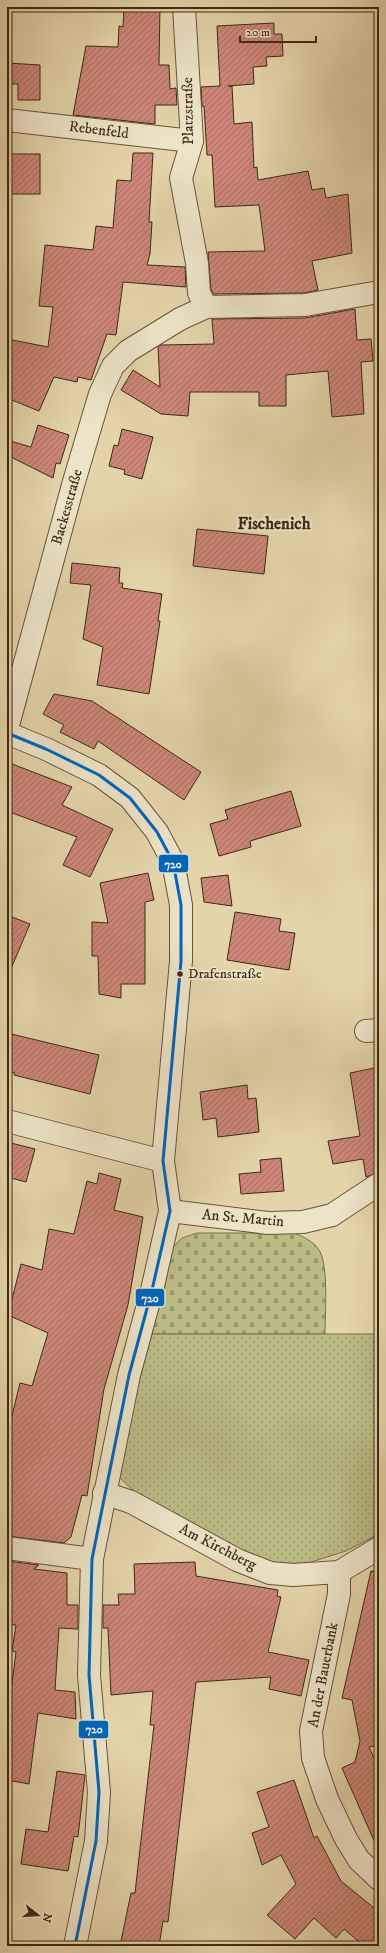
<svg xmlns="http://www.w3.org/2000/svg" width="386" height="1953" font-family="'IM FELL DW Pica',serif">
<style>
.cemetery{fill:url(#cemetery-stones);stroke:#7c724c}
.park{fill:url(#park-dots);stroke:#7c724c}
.building{fill:url(#building-hatch);stroke:#3c2915}
.lines{fill:none;stroke-linecap:round;stroke-linejoin:round}
.minor-casing{stroke:#66543a;stroke-width:24}
.minor{stroke:#ede3c8;stroke-width:22}
.bus-1-casing{stroke:#ede3c8;stroke-width:6}
.bus-1{stroke:#0065bd;stroke-width:3}
.bus-dot{fill:#3c2915;stroke:#ede3c8;stroke-width:1.5}
.labels{text-anchor:middle;dominant-baseline:central;stroke-width:4;stroke-linejoin:round;paint-order:stroke}
.bus-label{font-size:14px;fill:#3c2915;stroke:#ede3c8;text-anchor:start}
.street-label{font-size:15px;fill:#3c2915;stroke:#ede3c8}
.quarter-label{font-size:17px;font-weight:bold;fill:#3c2915;stroke:#ede3c8}
.line-badge{stroke:#ede3c8;stroke-width:1.5}
.badge-label{font-size:11px;text-anchor:middle;font-weight:bold;fill:#fff}
</style>
<defs>
<pattern id="cemetery-stones" width="16" height="16" patternUnits="userSpaceOnUse"><rect width="16" height="16" fill="#bbbb84"/><path d="M2 7V4a2 2 0 0 1 4 0v3zM10 15v-3a2 2 0 0 1 4 0v3z" fill="#99986b"/></pattern>
<pattern id="park-dots" width="8" height="8" patternUnits="userSpaceOnUse"><rect width="8" height="8" fill="#bbbb84"/><path d="M2 2h.1M6 6h.1" fill="none" stroke="#99986b" stroke-width="1.8" stroke-linecap="round"/></pattern>
<pattern id="building-hatch" width="6" height="6" patternUnits="userSpaceOnUse"><rect width="6" height="6" fill="#cd8679"/><path d="M-1 1l2-2M0 6l6-6M5 7l2-2" fill="none" stroke="#a86e62"/></pattern>
</defs>
<rect width="100%" height="100%" fill="#e4d4aa"/>
<filter id="stains"><feTurbulence type="fractalNoise" baseFrequency=".005" numOctaves="4"/><feColorMatrix values="0 0 0 0 .2 0 0 0 0 .09 0 0 0 0 .02 0 0 0 .5 -.17"/></filter>
<radialGradient id="worn" r=".72"><stop offset=".6" stop-color="#630" stop-opacity="0"/><stop offset="1" stop-color="#630" stop-opacity=".3"/></radialGradient>
<path class="cemetery" d="M 197,1233 L 294,1233 C 304,1237 313,1241 319,1250 C 329,1265 325,1314 325,1334 L 152,1334 L 172,1248 L 182,1238 Z"/>
<polygon class="park" points="152,1334 379,1334 379,1534 346,1551 308,1563 274,1565 249,1558 138,1495 119,1477 126,1427"/>
<g class="building">
<polygon points="124,7 160,7 159,65 169,65 170,89 176,88 177,105 155,105 155,124 73,115 86,46 118,47 119,26 123,27"/>
<polygon points="274,23 274,34 282,34 283,56 266,57 267,66 253,67 254,84 228,86 232,86 234,124 252,122 254,168 257,167 258,180 308,171 312,190 324,188 326,198 348,194 352,253 312,261 318,290 304,293 214,294 211,290 208,252 265,251 259,205 215,207 212,155 207,155 204,106 202,106 201,87 220,86 217,26"/>
<polygon points="7,63 40,65 40,100 18,100 18,84 7,84"/>
<polygon points="133,153 153,153 149,222 152,222 150,254 147,265 185,267 186,287 123,282 116,335 107,334 91,380 78,377 77,382 54,377 39,411 7,398 7,339 48,347 53,307 39,306 45,245 93,250 96,226 113,228 117,180 131,181"/>
<rect x="7" y="154" width="33" height="40"/>
<polygon points="355,309 357,340 371,339 373,361 361,362 364,414 332,417 328,371 286,375 286,406 259,406 259,392 190,392 188,416 161,414 121,390 133,370 160,387 158,347 161,345 214,344 212,319 305,318"/>
<polygon points="38,425 69,435 60,464 56,463 53,478 7,455 7,440 31,447"/>
<polygon points="122,429 153,437 142,479 124,474 125,470 109,466 114,445 118,446"/>
<polygon points="197,529 268,536 264,574 193,566"/>
<polygon points="72,563 120,568 119,583 123,583 122,588 162,594 158,621 160,621 149,694 97,685 103,647 83,639 91,585 70,583"/>
<polygon points="54,694 92,701 201,772 184,800 98,741 94,749 60,732 64,725 43,714"/>
<polygon points="7,762 72,787 62,805 113,829 90,877 63,865 77,837 7,811"/>
<polygon points="291,791 301,826 250,841 251,847 219,856 210,824 228,819 225,810"/>
<polygon points="148,873 154,900 145,902 145,984 121,984 121,998 99,994 98,956 92,956 92,922 108,923 100,883"/>
<polygon points="228,875 232,906 204,902 201,878"/>
<polygon points="235,912 281,919 279,931 295,933 289,970 227,960"/>
<polygon points="7,915 30,924 7,978"/>
<polygon points="7,1033 99,1055 90,1094 14,1075 15,1073 7,1071"/>
<polygon points="379,1067 379,1172 366,1177 363,1159 333,1164 328,1141 360,1136 350,1073"/>
<polygon points="247,1085 248,1099 256,1098 259,1132 218,1137 216,1118 203,1120 200,1092"/>
<polygon points="7,1142 35,1149 26,1182 7,1177"/>
<polygon points="281,1158 284,1191 241,1194 239,1174 261,1172 260,1160"/>
<polygon points="99,1173 121,1179 114,1210 143,1217 128,1305 104,1389 87,1496 82,1495 71,1537 64,1543 7,1536 7,1436 20,1383 32,1386 48,1333 8,1315 21,1264 42,1270 49,1229 74,1234 87,1181 97,1184"/>
<polygon points="7,1561 39,1565 34,1569 67,1573 67,1605 78,1605 78,1629 59,1628 55,1690 75,1692 76,1719 38,1713 29,1784 7,1780 7,1707 9,1707 16,1652 12,1651 16,1625 7,1624"/>
<polygon points="195,1562 196,1576 278,1590 277,1596 281,1597 268,1652 309,1660 301,1696 269,1689 271,1677 196,1682 168,1922 163,1921 159,1946 120,1946 131,1893 135,1893 154,1725 150,1725 153,1691 111,1695 108,1628 103,1628 103,1605 119,1605 118,1594 135,1594 134,1564"/>
<polygon points="371,1571 379,1572 379,1745 369,1747 379,1769 379,1852 342,1768 355,1762 360,1741 352,1700 342,1698"/>
<polygon points="57,1771 85,1775 78,1837 74,1836 68,1871 21,1864 26,1829 48,1832"/>
<polygon points="294,1780 314,1838 317,1836 341,1881 379,1912 379,1938 373,1946 364,1946 344,1929 336,1938 314,1918 295,1939 267,1915 296,1884 281,1855 262,1865 252,1833 269,1827 257,1792"/>
</g>
<g class="lines">
<g class="minor-casing">
<g id="minor">
<polyline points="184,7 192,141 181,178 197,263 199,293 206,307"/>
<polyline points="7,120 192,141"/>
<polyline points="7,729 73,485 100,394 113,366 128,351 180,319 206,307 305,305 379,292"/>
<polyline points="7,733 46,749 99,775 130,798 157,832 173,862 181,905 181,961 163,1161 170,1211 152,1290 129,1375 92,1559 89,1675 99,1792 96,1841 75,1946"/>
<polyline points="366,1031 379,1030"/>
<polyline points="7,1121 163,1161"/>
<polyline points="170,1211 268,1223 303,1222 332,1215 379,1184"/>
<polyline points="104,1493 131,1502 237,1560 270,1573 293,1575 339,1572 379,1548"/>
<polyline points="7,1548 92,1559"/>
<polyline points="339,1572 339,1594 311,1731 313,1758 327,1799 346,1839 359,1860 379,1879"/>
</g>
</g>
<use href="#minor" class="minor"/>
<g class="bus-1-casing">
<polyline id="bus-1" points="7,733 46,749 99,775 130,798 157,832 173,862 181,905 181,961 163,1161 170,1211 152,1290 129,1375 92,1559 89,1675 99,1792 96,1841 75,1946"/>
</g>
<use href="#bus-1" class="bus-1"/>
</g>
<circle class="bus-dot" cx="180" cy="974" r="3.5"/>
<g class="labels">
<g class="bus-label">
<text x="188" y="974">Drafenstraße</text>
</g>
<g class="street-label">
<text transform="translate(188 111) rotate(-91)">Platzstraße</text>
<text transform="translate(99 130) rotate(7)">Rebenfeld</text>
<text transform="translate(67 507) rotate(-74)">Backesstraße</text>
<text transform="translate(243 1218) rotate(5)">An St. Martin</text>
<text transform="translate(218 1547) rotate(27)">Am Kirchberg</text>
<text transform="translate(323 1675) rotate(-79)">An der Bauerbank</text>
</g>
<g class="quarter-label">
<text x="274" y="524">Fischenich</text>
</g>
</g>
<g class="line-badge">
<rect x="158" y="854" width="31" height="19" rx="4" fill="#0065bd"/>
<rect x="135" y="1288" width="30" height="19" rx="4" fill="#0065bd"/>
<rect x="78" y="1720" width="31" height="19" rx="4" fill="#0065bd"/>
</g>
<g class="badge-label">
<text x="173" y="868">720</text>
<text x="150" y="1302">720</text>
<text x="94" y="1733">720</text>
</g>
<rect width="386" height="1953" fill="none" stroke="#e4d4aa" stroke-width="24"/>
<rect x="8" y="8" width="370" height="1937" fill="none" stroke="#3c2915" stroke-width="2"/>
<rect x="12" y="12" width="362" height="1929" fill="none" stroke="#3c2915"/>
<g transform="translate(38 1915) rotate(107)" stroke="#ede3c8" stroke-width="3" paint-order="stroke">
<path d="M0-3L7 15L0 10L-7 15Z" fill="#3c2915"/>
<text y="-6" font-size="11" font-weight="bold" text-anchor="middle" fill="#3c2915">N</text>
</g>
<path d="M240 36v6h76v-6" fill="none" stroke="#3c2915" stroke-width="2"/>
<text x="246" y="36" font-size="12" fill="#3c2915" stroke="#ede3c8" stroke-width="3" paint-order="stroke">20 m</text>
<rect width="100%" height="100%" filter="url(#stains)"/>
<rect width="100%" height="100%" fill="url(#worn)"/>
</svg>
